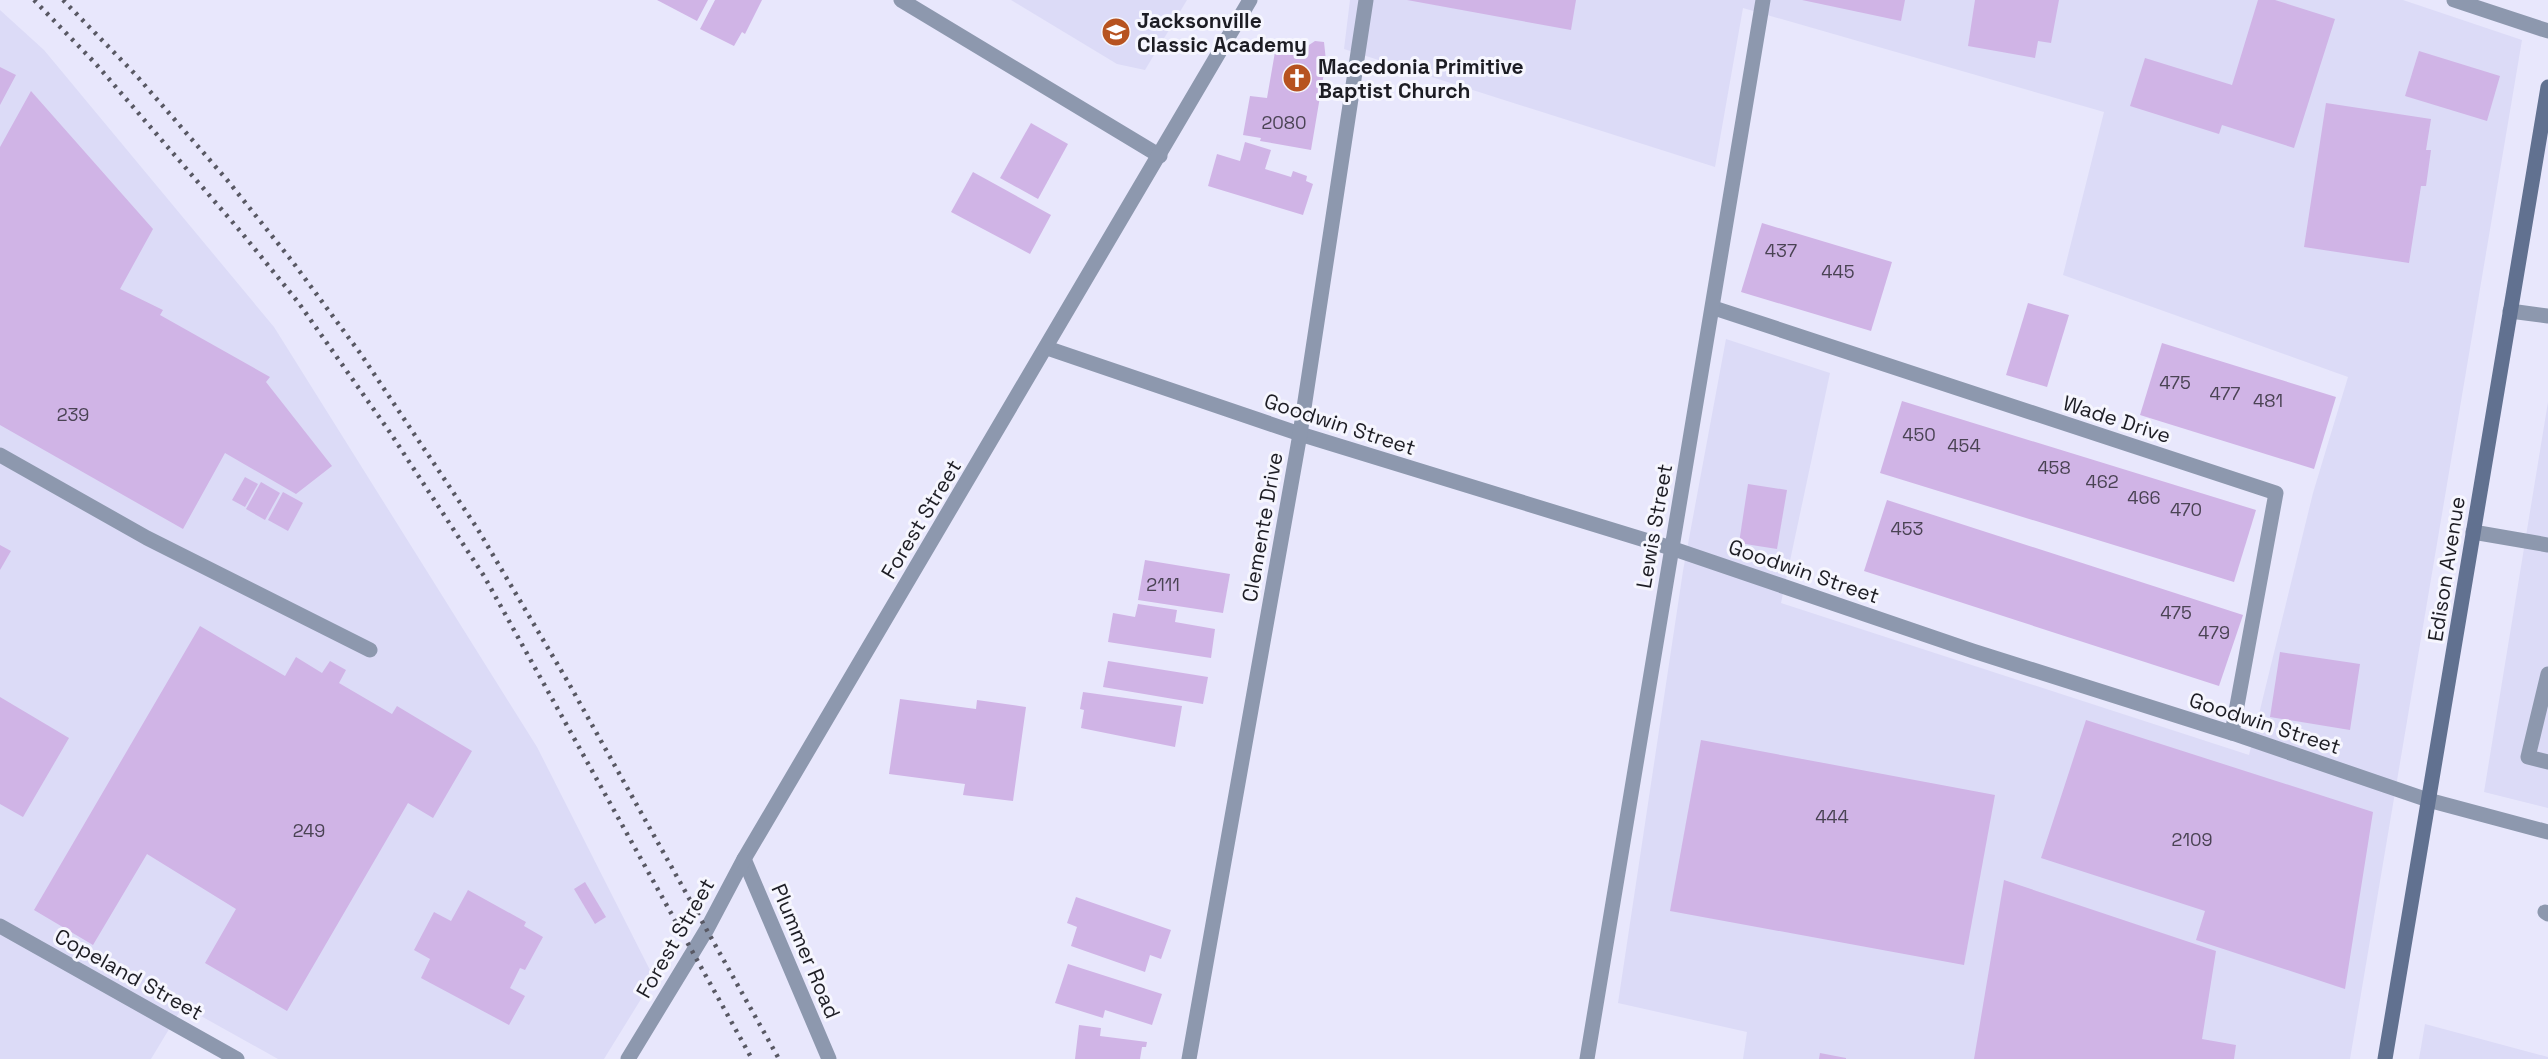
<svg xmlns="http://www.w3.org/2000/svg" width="2548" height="1059" font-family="'Space Grotesk',sans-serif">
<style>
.built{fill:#dcdbf7}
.building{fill:#d0b4e6}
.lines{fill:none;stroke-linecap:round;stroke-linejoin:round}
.service{stroke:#8d98ae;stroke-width:15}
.minor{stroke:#8d98ae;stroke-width:15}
.tertiary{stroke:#8d98ae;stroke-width:15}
.secondary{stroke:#617190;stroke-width:15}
.rail{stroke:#585863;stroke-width:4.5;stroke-dasharray:3 6;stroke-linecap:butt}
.labels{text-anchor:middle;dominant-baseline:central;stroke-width:6;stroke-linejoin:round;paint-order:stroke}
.number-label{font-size:18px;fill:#4a4354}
.poi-label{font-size:21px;font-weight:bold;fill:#1d1d24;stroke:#f6f6fe;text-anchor:start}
.street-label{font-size:21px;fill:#1d1d24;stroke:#f6f6fe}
</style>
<rect width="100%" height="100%" fill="#e8e7fc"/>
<g class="built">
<polygon points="1011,0 1187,0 1145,70 1117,64"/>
<polygon points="1350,0 2403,0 2522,40 2350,1059 1743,1059 1747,1032 1618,1003 1683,571 1726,339 1830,373 1781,603 2249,755 2313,493 2348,377 2063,275 2104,112 1743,8 1715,167 1344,49"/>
<polygon points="0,10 44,50 274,327 537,747 654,978 604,1059 278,1059 183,1006 151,1059 0,1059"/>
<polygon points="2548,402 2548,808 2484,792"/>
<polygon points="2425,1024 2548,1057 2548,1059 2419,1059"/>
</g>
<g class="building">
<polygon points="657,0 708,0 697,21"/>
<polygon points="715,0 762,0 745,34 742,32 734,46 700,29"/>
<polygon points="1407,0 1576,0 1571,30"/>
<polygon points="1802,0 1905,0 1901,21"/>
<polygon points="1975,0 2059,0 2051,43 2038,41 2035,58 1968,46"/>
<polygon points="2258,0 2275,0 2335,19 2294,148 2222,125 2219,134 2130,106 2145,58 2232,85"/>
<polygon points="1315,41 1324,42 1326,61 1311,150 1260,141 1261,138 1243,135 1250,96 1267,98 1275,52 1306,57 1309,45"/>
<polygon points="2419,51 2500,76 2487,121 2405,96"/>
<polygon points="0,67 16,75 0,105"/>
<polygon points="31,91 153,229 120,289 163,310 160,315 270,377 266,382 332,466 296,494 225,453 183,529 0,425 0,147"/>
<polygon points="2326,103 2431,119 2426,150 2431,150 2426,186 2421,186 2409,263 2304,247"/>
<polygon points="1031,123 1068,144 1038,199 1000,178"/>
<polygon points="1245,142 1271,150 1265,169 1291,177 1293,171 1307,176 1306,181 1313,184 1303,215 1208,186 1217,154 1240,161"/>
<polygon points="973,172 1051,215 1030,254 951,212"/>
<polygon points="1762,223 1892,262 1871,331 1741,292"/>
<polygon points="2028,303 2069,315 2047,387 2006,375"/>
<polygon points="2162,343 2336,397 2314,469 2140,415"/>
<polygon points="1902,401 2256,510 2234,582 1880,473"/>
<polygon points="245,477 258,484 245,507 232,500"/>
<polygon points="261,482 280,493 265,520 246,509"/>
<polygon points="1748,484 1787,490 1777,549 1739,543"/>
<polygon points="283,492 303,503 288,531 268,520"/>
<polygon points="1887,500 2243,615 2219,686 1864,571"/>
<polygon points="0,545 11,551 0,570"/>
<polygon points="1145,560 1230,574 1223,613 1138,600"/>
<polygon points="1138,604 1177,610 1175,622 1215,629 1211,658 1108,642 1113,613 1135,617"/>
<polygon points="200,626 285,676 296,657 322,673 330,661 346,670 339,683 392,714 397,706 472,751 433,818 408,803 287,1011 205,963 236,909 147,854 93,945 34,910"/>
<polygon points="2280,652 2360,664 2350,730 2270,717"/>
<polygon points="1108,661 1208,677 1203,704 1103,687"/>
<polygon points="1083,692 1182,706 1175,747 1081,728 1084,710 1080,709"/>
<polygon points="0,697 69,738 23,817 0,804"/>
<polygon points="900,699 976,709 977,700 1026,707 1013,801 963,795 965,784 889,774"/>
<polygon points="2086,720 2373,812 2345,989 2196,940 2205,911 2041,858"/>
<polygon points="1701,740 1995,795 1964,965 1670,911"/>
<polygon points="2004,880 2216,951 2202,1039 2236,1045 2234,1059 1974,1059"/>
<polygon points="585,882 606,917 595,924 574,889"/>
<polygon points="468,890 526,922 524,926 543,937 525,970 520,968 510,988 525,996 509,1025 421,978 430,959 414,950 434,912 451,921"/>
<polygon points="1076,897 1171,930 1161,959 1150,955 1145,972 1071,946 1077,927 1067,923"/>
<polygon points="1068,964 1162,994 1152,1025 1105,1010 1103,1018 1055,1003"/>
<polygon points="1079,1025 1101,1028 1100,1036 1147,1042 1146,1047 1142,1047 1140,1059 1075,1059"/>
<polygon points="1820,1053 1846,1058 1846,1059 1819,1059"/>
</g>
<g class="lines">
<g class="service">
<polyline points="2510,311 2548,316"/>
<polyline points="0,455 147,538 370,650"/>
<polyline points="2473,532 2548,545"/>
<polyline points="2548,674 2528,757 2548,762"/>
<polyline points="2545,912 2548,914"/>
</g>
<g class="minor">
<polyline points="901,0 1160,156"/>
<polyline points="2454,0 2548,31"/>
<polyline points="1714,308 2276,493 2232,733"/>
<polyline points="1047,348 1300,434 1671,548 1973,651 2232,733 2428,800 2548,832"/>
<polyline points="744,859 829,1059"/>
<polyline points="0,926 237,1059"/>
<polyline points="1189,1059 1300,434 1366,0"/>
<polyline points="1587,1059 1763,0"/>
</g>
<polyline class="tertiary" points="628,1059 707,929 744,859 1250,0"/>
<polyline class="secondary" points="2385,1059 2548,87"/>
<g class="rail">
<polyline points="34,0 96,64 241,232 298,302 389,431 484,576 752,1059"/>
<polyline points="63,0 135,74 228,181 292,261 360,353 477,528 568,682 779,1059"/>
</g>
</g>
<defs>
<g id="school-disc" transform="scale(1.5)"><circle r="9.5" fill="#b75320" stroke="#f6f6fe"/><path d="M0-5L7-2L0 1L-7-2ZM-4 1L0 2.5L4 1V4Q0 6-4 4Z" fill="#fff"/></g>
<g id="church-disc" transform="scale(1.5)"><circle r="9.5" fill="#b75320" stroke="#f6f6fe"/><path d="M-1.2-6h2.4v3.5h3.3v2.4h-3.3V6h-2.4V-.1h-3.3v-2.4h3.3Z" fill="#fff"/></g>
</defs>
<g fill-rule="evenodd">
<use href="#school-disc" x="1116" y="32"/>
<use href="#church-disc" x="1297" y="78"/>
</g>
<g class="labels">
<g class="number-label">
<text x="1284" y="122">2080</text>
<text x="1781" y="250">437</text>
<text x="1838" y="271">445</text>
<text x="2175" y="382">475</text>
<text x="2225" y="393">477</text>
<text x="2268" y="400">481</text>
<text x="73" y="414">239</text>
<text x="1919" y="434">450</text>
<text x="1964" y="445">454</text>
<text x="2054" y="467">458</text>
<text x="2102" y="481">462</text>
<text x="2144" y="497">466</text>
<text x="2186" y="509">470</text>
<text x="1907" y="528">453</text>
<text x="1163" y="584">2111</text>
<text x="2176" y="612">475</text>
<text x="2214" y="632">479</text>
<text x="1832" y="816">444</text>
<text x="309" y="830">249</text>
<text x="2192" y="839">2109</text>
</g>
<g class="poi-label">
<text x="1137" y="20">Jacksonville<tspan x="1137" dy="24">Classic Academy</tspan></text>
<text x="1318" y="66">Macedonia Primitive<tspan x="1318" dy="24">Baptist Church</tspan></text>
</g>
<g class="street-label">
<text transform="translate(2117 419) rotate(18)">Wade Drive</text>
<text transform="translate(1340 424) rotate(18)">Goodwin Street</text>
<text transform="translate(921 519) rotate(-59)">Forest Street</text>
<text transform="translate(1654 526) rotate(-80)">Lewis Street</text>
<text transform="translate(1262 527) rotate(-80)">Clemente Drive</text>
<text transform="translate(2446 569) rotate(-81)">Edison Avenue</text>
<text transform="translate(1804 571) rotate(19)">Goodwin Street</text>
<text transform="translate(2265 723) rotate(18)">Goodwin Street</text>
<text transform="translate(675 938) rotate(-60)">Forest Street</text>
<text transform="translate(806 951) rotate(67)">Plummer Road</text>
<text transform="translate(129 974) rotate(29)">Copeland Street</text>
</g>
</g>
</svg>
